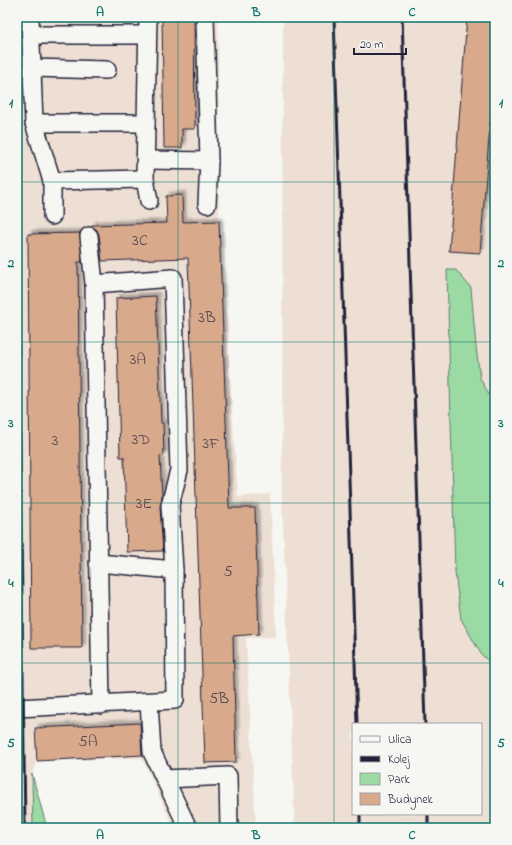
<svg xmlns="http://www.w3.org/2000/svg" width="512" height="845" font-family="'Indie Flower',sans-serif">
<style>
.built{fill:#eddfd3;fill-rule:evenodd}
.green{fill:#9cdaa3;stroke:#5f7e6f}
.building{fill:#d9a98b;stroke:#22223b;filter:url(#shadow)}
.lines{fill:none;stroke-linecap:round;stroke-linejoin:round}
.minor-casing{stroke:#22223b;stroke-width:20}
.minor{stroke:#f6f6f2;stroke-width:17}
.rail{stroke:#22223b;stroke-width:3}
.grid{fill:none;stroke:#0f766e;stroke-width:1;stroke-opacity:0.55}
.labels{text-anchor:middle;dominant-baseline:central;stroke-width:3;stroke-linejoin:round;paint-order:stroke}
.number-label{font-size:16px;fill:#50444f}
.neatline{fill:none;stroke:#0f766e;stroke-width:1.5}
.grid-label{font-size:13px;text-anchor:middle;font-weight:bold;fill:#0f766e}
</style>
<defs>
<filter id="shadow"><feDropShadow dx="3.5" dy="-3.5" stdDeviation="1" flood-color="#0004"/></filter>
</defs>
<rect width="100%" height="100%" fill="#f6f6f2"/>
<filter id="ink" filterUnits="userSpaceOnUse"><feTurbulence type="fractalNoise" baseFrequency=".025" numOctaves="2"/><feDisplacementMap in="SourceGraphic" scale="8" xChannelSelector="R" yChannelSelector="G"/><feConvolveMatrix kernelMatrix="1 2 1 2 8 2 1 2 1" color-interpolation-filters="sRGB"/></filter>
<g filter="url(#ink)">
<g class="built">
<polygon points="17,17 218,17 219,219 238,497 270,494 276,637 246,638 256,828 174,828 142,758 37,761 32,774 33,828 17,828"/>
<path d="M 283,17 L 495,17 L 495,828 L 295,828 L 282,495 ZM 353,724 L 481,724 L 481,814 L 353,814 Z"/>
</g>
<g class="green">
<polygon points="447,270 456,270 471,288 476,347 480,378 495,406 495,668 481,654 461,619 455,572"/>
<polygon points="32,774 47,828 33,828"/>
</g>
<g class="building">
<polygon points="162,17 194,17 195,129 182,129 182,148 164,148"/>
<polygon points="467,17 495,17 495,61 480,253 449,251"/>
<polygon points="182,195 183,222 219,221 229,508 255,508 259,634 233,636 236,762 205,763 188,258 102,261 99,235 97,230 92,227 92,225 167,223 166,196"/>
<polygon points="80,233 82,262 78,262 82,648 31,648 28,234"/>
<polygon points="156,296 161,423 163,423 164,455 160,456 162,497 160,506 163,551 127,552 124,457 120,457 116,298"/>
<polygon points="140,723 142,755 37,761 35,728"/>
</g>
<g class="lines">
<g class="minor-casing">
<g id="minor">
<polyline points="30,17 34,123 52,181 145,179 148,17"/>
<polyline points="31,35 147,35"/>
<polyline points="32,68 107,70"/>
<polyline points="34,123 146,123"/>
<polyline points="146,160 209,161 205,17"/>
<polyline points="145,179 149,201"/>
<polyline points="52,181 52,216"/>
<polyline points="207,204 209,161"/>
<polyline points="89,236 94,284"/>
<polyline points="98,563 174,570"/>
<polyline points="149,702 152,752 188,828"/>
<polyline points="17,708 175,700 174,570 170,505 179,470 173,278 94,284 101,705"/>
<polyline points="165,779 228,776 229,828"/>
</g>
</g>
<use href="#minor" class="minor"/>
<g class="rail">
<polyline points="334,17 357,724"/>
<polyline points="402,17 425,724"/>
<polyline points="17,224 25,828"/>
<polyline points="360,814 360,828"/>
<polyline points="428,814 428,828"/>
</g>
</g>
</g>
<path class="grid" d="M 178,17 L 178,828M 334,17 L 334,828M 17,182 L 495,182M 17,342 L 495,342M 17,503 L 495,503M 17,663 L 495,663"/>
<g class="labels">
<g class="number-label">
<text x="140" y="241">3C</text>
<text x="207" y="318">3B</text>
<text x="138" y="360">3A</text>
<text x="141" y="440">3D</text>
<text x="55" y="441">3</text>
<text x="211" y="444">3F</text>
<text x="144" y="504">3E</text>
<text x="228" y="572">5</text>
<text x="219" y="699">5B</text>
<text x="88" y="742">5A</text>
</g>
</g>
<rect width="512" height="845" fill="none" stroke="#f6f6f2" stroke-width="44"/>
<rect x="352" y="723" width="130" height="92" fill="#f6f6f2" stroke="#a1a1a9"/>
<rect x="360" y="736" width="20" height="6" fill="#f6f6f2" stroke="#a1a1a9"/>
<text x="388" y="743" font-size="12" fill="#22223b">Ulica</text>
<rect x="360" y="756" width="20" height="6" fill="#22223b" stroke="#a1a1a9"/>
<text x="388" y="763" font-size="12" fill="#22223b">Kolej</text>
<rect x="360" y="773" width="20" height="12" fill="#9cdaa3" stroke="#a1a1a9"/>
<text x="388" y="783" font-size="12" fill="#22223b">Park</text>
<rect x="360" y="793" width="20" height="12" fill="#d9a98b" stroke="#a1a1a9"/>
<text x="388" y="803" font-size="12" fill="#22223b">Budynek</text>
<path d="M354 48v6h52v-6" fill="none" stroke="#22223b" stroke-width="2"/>
<text x="360" y="48" font-size="12" fill="#22223b" stroke="#f6f6f2" stroke-width="3" paint-order="stroke">20 m</text>
<rect x="22" y="22" width="468" height="801" class="neatline"/>
<g class="grid-label">
<text x="100" y="16">A</text>
<text x="256" y="16">B</text>
<text x="412" y="16">C</text>
<text x="11" y="107">1</text>
<text x="501" y="107">1</text>
<text x="11" y="267">2</text>
<text x="501" y="267">2</text>
<text x="11" y="427">3</text>
<text x="501" y="427">3</text>
<text x="11" y="587">4</text>
<text x="501" y="587">4</text>
<text x="11" y="747">5</text>
<text x="501" y="747">5</text>
<text x="100" y="839">A</text>
<text x="256" y="839">B</text>
<text x="412" y="839">C</text>
</g>
</svg>
